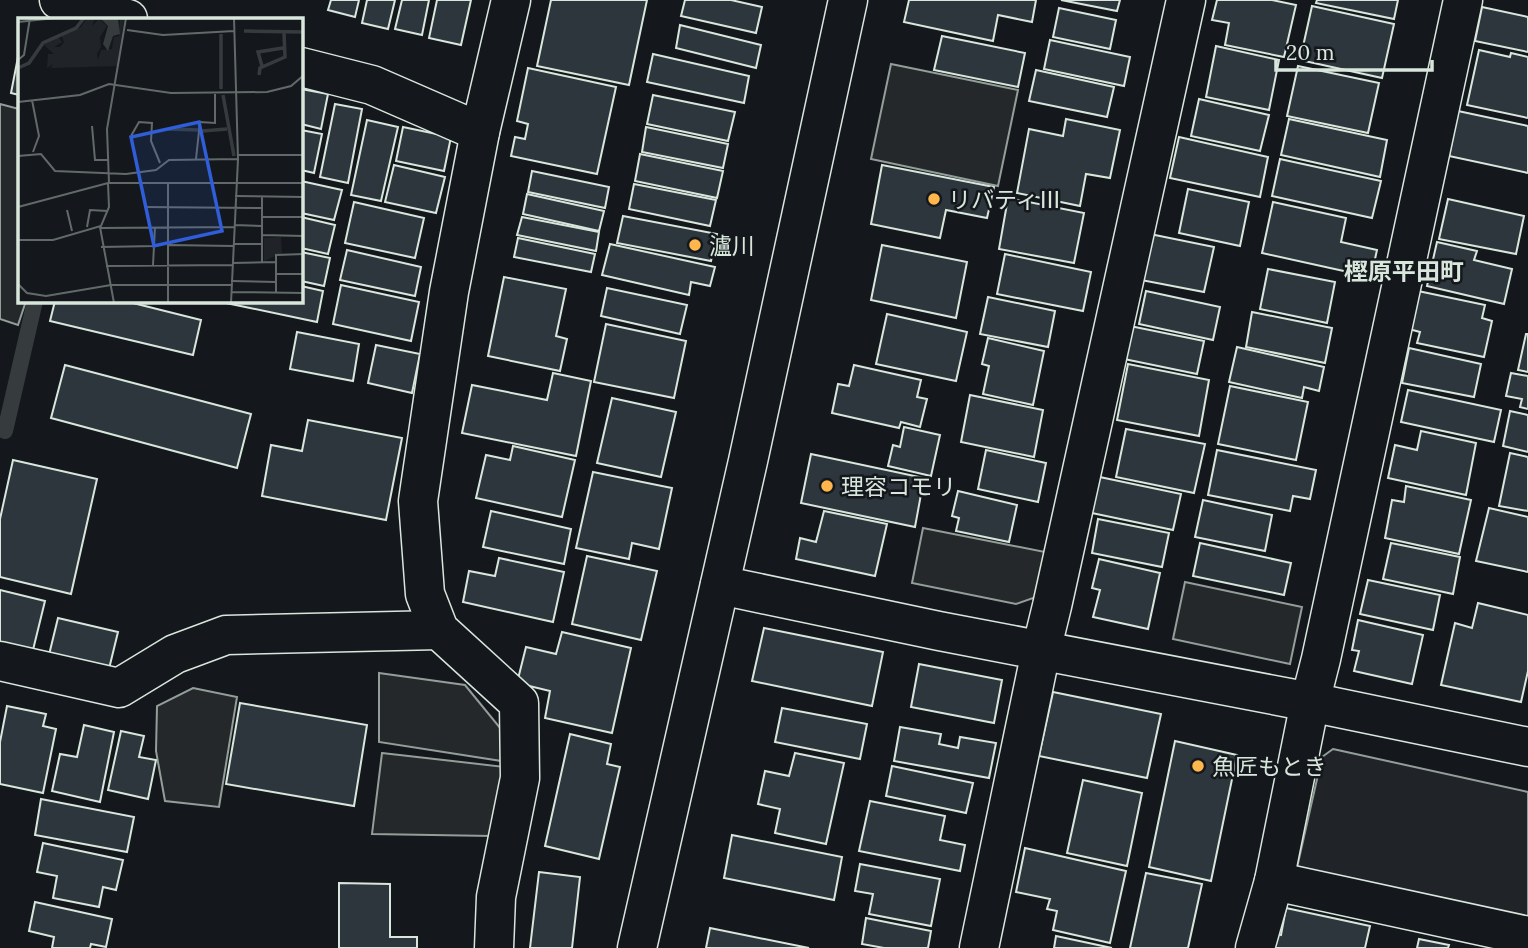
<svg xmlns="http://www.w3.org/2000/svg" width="1528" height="948" font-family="Lora,'Noto Sans JP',serif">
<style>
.green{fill:#202428;stroke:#939e99;stroke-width:2}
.parking{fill:#24282b;stroke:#939e99;stroke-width:2}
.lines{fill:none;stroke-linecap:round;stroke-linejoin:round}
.stream{stroke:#363b3e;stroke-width:16}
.building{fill:#2c363c;stroke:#d8e6dc;stroke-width:2}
.street-casing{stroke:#d8e6dc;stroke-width:41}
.secondary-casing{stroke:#d8e6dc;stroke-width:41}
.street{stroke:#14181c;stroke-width:38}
.secondary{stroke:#14181c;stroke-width:38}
.poi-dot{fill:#ffb74d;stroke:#14181c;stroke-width:2.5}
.labels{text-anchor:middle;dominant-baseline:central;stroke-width:5;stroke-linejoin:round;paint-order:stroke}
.poi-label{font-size:23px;fill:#d8e6dc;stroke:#14181c;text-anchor:start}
.neighbourhood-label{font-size:24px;font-weight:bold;fill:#d8e6dc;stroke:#14181c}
.inset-river{fill:none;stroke:#363b3e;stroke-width:3.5}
.inset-road{fill:none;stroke:#626a69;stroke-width:2}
.view{fill:#305dd8;fill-opacity:0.15;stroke:#305dd8;stroke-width:3.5}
.inset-edge{fill:none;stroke:#d8e6dc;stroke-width:3.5}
</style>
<rect width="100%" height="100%" fill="#14181c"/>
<polygon class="green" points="1333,749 1528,792 1528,936 1294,881 1322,757"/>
<g class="parking">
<polygon points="891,64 1018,90 998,186 871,159"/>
<polygon points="0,104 19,109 19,301 26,301 18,325 0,319"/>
<polygon points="923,528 1045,552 1036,597 1016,604 912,583"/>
<polygon points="1185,582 1302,607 1290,664 1173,639"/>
<polygon points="379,673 465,685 510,740 508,762 379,742"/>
<polygon points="193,688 237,697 219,807 165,801 156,751 157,706"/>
<polygon points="382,753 505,767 492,836 372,834"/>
</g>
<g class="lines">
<polyline class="stream" points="5,431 35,301"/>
</g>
<g class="building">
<polygon points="331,0 359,0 355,17 328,10"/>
<polygon points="367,0 395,0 388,29 362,23"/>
<polygon points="402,0 429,0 422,35 395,29"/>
<polygon points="437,0 471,0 461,45 429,38"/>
<polygon points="551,0 647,0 629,85 537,66"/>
<polygon points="685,0 731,0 762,7 756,33 681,16"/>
<polygon points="909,0 1036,0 1032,22 998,15 993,41 904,22"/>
<polygon points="1061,0 1120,0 1117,11"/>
<polygon points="1217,0 1272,0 1296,5 1284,57 1225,45 1229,23 1212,20"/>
<polygon points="1317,0 1398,0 1394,19 1316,3"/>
<polygon points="1312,6 1394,24 1382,78 1300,60"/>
<polygon points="1482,7 1528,17 1528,52 1475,41"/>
<polygon points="1059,8 1116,20 1110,49 1053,37"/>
<polygon points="680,25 761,45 756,68 676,48"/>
<polygon points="942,36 1025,53 1018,87 934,70"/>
<polygon points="1050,40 1130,57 1124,86 1044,69"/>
<polygon points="1216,46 1279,60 1269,110 1206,97"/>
<polygon points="1479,50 1510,57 1511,53 1528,57 1528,118 1467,105"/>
<polygon points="19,52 19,95 11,93"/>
<polygon points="653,54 749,76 744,103 647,82"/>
<polygon points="1298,66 1379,83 1368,133 1287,116"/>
<polygon points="528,68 616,87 597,174 511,156 515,137 525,139 528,124 517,121"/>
<polygon points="1036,70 1114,87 1107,117 1029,101"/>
<polygon points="301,89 328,94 321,129 301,124"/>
<polygon points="653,95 735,112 728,141 647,124"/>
<polygon points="1199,99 1269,115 1260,151 1191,136"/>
<polygon points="335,104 362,109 348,183 320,177"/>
<polygon points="1458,111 1528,126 1528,173 1449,156"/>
<polygon points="1066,119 1120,130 1110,178 1086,174 1080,206 1017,193 1029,129 1063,136"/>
<polygon points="1289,119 1387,140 1380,177 1281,155"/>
<polygon points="367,120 398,127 381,201 351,195"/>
<polygon points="403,127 451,137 444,171 396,161"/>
<polygon points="646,127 728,144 723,168 642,152"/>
<polygon points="301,130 322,134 314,173 301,170"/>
<polygon points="1179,137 1268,157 1260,197 1170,178"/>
<polygon points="640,154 723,171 717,198 635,181"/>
<polygon points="1280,159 1381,181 1372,218 1272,196"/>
<polygon points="394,165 445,177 436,213 385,202"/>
<polygon points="882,165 994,187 987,218 946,210 940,238 871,224"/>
<polygon points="532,171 609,187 605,208 528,192"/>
<polygon points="301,181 342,190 334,220 301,213"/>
<polygon points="634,184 716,200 710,226 629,209"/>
<polygon points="1188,189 1249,202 1240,246 1179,233"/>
<polygon points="527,194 604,211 599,231 523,214"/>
<polygon points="1008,198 1084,213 1074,263 999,249"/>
<polygon points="1448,199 1524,216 1516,254 1439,239"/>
<polygon points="354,202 424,218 415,258 345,243"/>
<polygon points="1273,202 1346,218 1341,242 1377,250 1371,277 1262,253"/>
<polygon points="623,216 717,234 711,261 617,243"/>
<polygon points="301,217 335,225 328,254 301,248"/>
<polygon points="522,217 599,232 596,251 517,235"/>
<polygon points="1150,234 1214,247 1204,292 1141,280"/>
<polygon points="518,238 595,254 591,272 514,257"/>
<polygon points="1437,242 1477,251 1474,260 1512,269 1504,304 1427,286"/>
<polygon points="610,244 715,267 710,286 691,282 689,295 602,275"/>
<polygon points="882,245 967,262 956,318 871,300"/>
<polygon points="347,250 421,267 415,296 340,280"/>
<polygon points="301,252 330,258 324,286 301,281"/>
<polygon points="1005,254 1091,272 1083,311 997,294"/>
<polygon points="1268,269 1335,282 1327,323 1260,309"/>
<polygon points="504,277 566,289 556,336 567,339 560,371 488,356"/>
<polygon points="341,285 419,302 411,341 333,324"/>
<polygon points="301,286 323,291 317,322 226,303 227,301 301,301"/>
<polygon points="607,288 687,305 680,334 601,316"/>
<polygon points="1146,291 1220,307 1213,340 1139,324"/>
<polygon points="1418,291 1485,305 1482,318 1492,321 1484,357 1417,343 1420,332 1409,329"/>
<polygon points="988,297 1055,311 1048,347 980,334"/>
<polygon points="55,301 125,301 201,320 193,355 50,321"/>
<polygon points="1252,312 1332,328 1325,363 1246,347"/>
<polygon points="887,314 967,332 956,381 876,364"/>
<polygon points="606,324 686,341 674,398 594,382"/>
<polygon points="1130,326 1204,341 1197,374 1124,359"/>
<polygon points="297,332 359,344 353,381 290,369"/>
<polygon points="1526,334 1528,334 1528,372 1518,370"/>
<polygon points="988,338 1044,351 1033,405 983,394 989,366 982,364"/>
<polygon points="376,345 420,354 412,393 368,383"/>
<polygon points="1237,347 1324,367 1319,391 1304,387 1302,398 1229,382"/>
<polygon points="1409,348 1481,364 1474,397 1402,383"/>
<polygon points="1128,364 1209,380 1199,436 1117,420"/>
<polygon points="65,365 251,414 237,468 51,418"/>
<polygon points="854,365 921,380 917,397 927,399 920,427 901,422 899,428 832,413 838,384 849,386"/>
<polygon points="553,373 591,381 576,456 462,433 472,385 547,400"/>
<polygon points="1511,373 1528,376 1528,409 1520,407 1522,399 1506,396"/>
<polygon points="1230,386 1308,402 1296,460 1218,444"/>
<polygon points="1408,390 1501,410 1494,442 1401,422"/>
<polygon points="970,395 1043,410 1034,457 961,442"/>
<polygon points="612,398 676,412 661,477 597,463"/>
<polygon points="1510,411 1528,415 1528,452 1503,446"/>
<polygon points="308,420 402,438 386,520 262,496 271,445 302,451"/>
<polygon points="904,427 940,435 931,476 888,466 893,445 900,447"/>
<polygon points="1126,429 1205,444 1194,493 1116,477"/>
<polygon points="1421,431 1476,443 1466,495 1388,478 1395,445 1417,450"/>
<polygon points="513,446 575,460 562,517 476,498 486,455 510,460"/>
<polygon points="986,450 1046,463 1038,502 978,489"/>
<polygon points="1217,450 1316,470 1310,499 1293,496 1290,511 1208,495"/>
<polygon points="1510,453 1528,457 1528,511 1499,506"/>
<polygon points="811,454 924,478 915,527 801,503"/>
<polygon points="13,460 97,479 71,594 0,577 0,519"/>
<polygon points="593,472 672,488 659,549 632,543 629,559 576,548"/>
<polygon points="1095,476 1181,494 1173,530 1087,512"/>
<polygon points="1406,486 1471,500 1459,554 1385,538 1392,500 1404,502"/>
<polygon points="958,491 1017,505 1009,542 956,531 959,518 952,516"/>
<polygon points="1203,500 1272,515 1265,551 1195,537"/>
<polygon points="1489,508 1528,517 1528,572 1476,561"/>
<polygon points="491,511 571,529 564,564 483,547"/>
<polygon points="824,511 887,524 875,576 796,559 800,538 816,542"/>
<polygon points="1098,519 1169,533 1162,567 1092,553"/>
<polygon points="1200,543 1291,563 1284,595 1193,576"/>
<polygon points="1391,543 1460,557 1453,594 1383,579"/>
<polygon points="587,556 657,571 641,640 572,624"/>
<polygon points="499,558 564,572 553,622 463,602 469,571 495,576"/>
<polygon points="1099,559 1160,573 1148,629 1093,617 1100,590 1092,588"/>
<polygon points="1368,580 1440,595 1433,630 1360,614"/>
<polygon points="0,590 45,601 32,654 0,646"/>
<polygon points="1478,603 1528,615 1528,671 1521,702 1441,685 1455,623 1472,628"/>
<polygon points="58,618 118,632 107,677 47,663"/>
<polygon points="1358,620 1423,635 1412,684 1354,671 1359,651 1352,650"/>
<polygon points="764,628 883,652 872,706 752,681"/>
<polygon points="562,632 631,648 612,733 545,718 550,691 517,683 526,647 556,654"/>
<polygon points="919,664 1002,680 994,723 911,707"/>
<polygon points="1053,692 1161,714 1147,778 1039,756"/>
<polygon points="240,703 367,725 354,806 226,784"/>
<polygon points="7,706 46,714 43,726 56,729 43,793 0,784 0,742"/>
<polygon points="782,708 867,724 860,759 775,742"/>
<polygon points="84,725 114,732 100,802 52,791 60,754 77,757"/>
<polygon points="900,727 941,734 939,744 958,748 960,737 996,743 989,778 894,761"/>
<polygon points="121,731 144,736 139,757 156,760 148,799 108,790"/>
<polygon points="570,734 611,744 607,764 620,767 599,859 545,846"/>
<polygon points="1175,741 1237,755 1211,881 1149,867"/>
<polygon points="795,753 844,763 826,844 775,833 780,809 758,804 765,771 789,776"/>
<polygon points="892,766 973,783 966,813 886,796"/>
<polygon points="1083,780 1142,793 1127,866 1067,853"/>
<polygon points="41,799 134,817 127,852 35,835"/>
<polygon points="870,801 945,816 940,840 965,845 960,871 859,851"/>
<polygon points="732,835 842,857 834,900 724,878"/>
<polygon points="43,843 123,860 116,890 103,887 99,907 53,898 57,876 37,872"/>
<polygon points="1025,848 1126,871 1110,943 1053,930 1057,911 1047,909 1050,899 1016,892"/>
<polygon points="860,864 940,879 931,926 869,914 873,894 855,891"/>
<polygon points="539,872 580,877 572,948 530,948"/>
<polygon points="1146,873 1202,884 1188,948 1130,948"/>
<polygon points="339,883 390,884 390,937 417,937 417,948 339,948"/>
<polygon points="35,902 112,919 106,947 91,944 90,948 52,948 54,937 29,931"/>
<polygon points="1286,908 1370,926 1365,948 1271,948 1274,933 1281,935"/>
<polygon points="866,918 931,931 928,948 884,948 862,944"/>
<polygon points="710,928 809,948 706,948"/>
<polygon points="1056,936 1112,948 1054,948"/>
<polygon points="1419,939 1449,945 1448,948 1417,948"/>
</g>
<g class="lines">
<g class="street-casing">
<g id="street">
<polyline points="59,0 128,19"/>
<polyline points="301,67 372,85 480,132"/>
<polyline points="720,585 939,631 1310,702 1528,747"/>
<polyline points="0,661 119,688 175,654 226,635 439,630"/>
<polyline points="1274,881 1528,936"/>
<polyline points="494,948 496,897 520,778 519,703 439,630 425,594 418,501 449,292 480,132 511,0"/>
<polyline points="979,948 1041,651 1052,606 1186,0"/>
<polyline points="1255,948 1274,881 1310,702 1321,659 1463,0"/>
</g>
</g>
<g class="secondary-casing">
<polyline id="secondary" points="637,948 748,461 848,0"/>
</g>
<use href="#street" class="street"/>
<use href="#secondary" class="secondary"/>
</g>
<g class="poi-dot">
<circle cx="934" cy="199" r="7"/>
<circle cx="695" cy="245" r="7"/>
<circle cx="827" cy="486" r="7"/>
<circle cx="1198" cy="766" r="7"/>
</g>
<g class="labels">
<g class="poi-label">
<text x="948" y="199">リバティⅢ</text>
<text x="709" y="245">瀘川</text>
<text x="841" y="486">理容コモリ</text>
<text x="1212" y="766">魚匠もとき</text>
</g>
<g class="neighbourhood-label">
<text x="1404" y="271">樫原平田町</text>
</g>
</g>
<g transform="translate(18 18)">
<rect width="285" height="285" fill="#14181c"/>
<path d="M 69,0 L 77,0 L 74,8 L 81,1 L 89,8 L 82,19 L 83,29 L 79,36 L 80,42 L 83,32 L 94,31 L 96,19 L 101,18 L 102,0 L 106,0 L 99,48 L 33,50 L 35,46 L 29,50 L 30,36 L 36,36 L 26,27 L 40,18 L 44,24 L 36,29 L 42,29 L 46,24 L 43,17 L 63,9 ZM 263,219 L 264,235 L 246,243 L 246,220 Z" fill="#202428"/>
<path d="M 82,0 L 100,1 L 102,16 L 95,18 L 90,33 L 85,26 L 90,8 Z" fill="#363b3e"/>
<path class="inset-river" d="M 226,13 L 286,14M 203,16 L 203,71M 244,48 L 240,34 L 265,30M 0,50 L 11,45 L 25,25 L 58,10 L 66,0M 241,57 L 242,50 L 267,39 L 266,15M 205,77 L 216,138M 150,111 L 180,112M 184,113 L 209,111"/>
<path class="inset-road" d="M 0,4 L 37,0M 109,12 L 145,17 L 216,13M 0,42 L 6,37 L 12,0M 14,82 L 21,118 L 15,134M 0,84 L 62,77 L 91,66 L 153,75 L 249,74 L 273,68 L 286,57M 74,108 L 77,142 L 90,142M 113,118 L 121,104 L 134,105 L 133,123 L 142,145M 220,137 L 286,137M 0,138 L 23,136 L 37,153 L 108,156 L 138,152 L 151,142 L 220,141M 178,141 L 182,104 L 197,105 L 197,76M 91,165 L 89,111 L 108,0M 150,165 L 150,285M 217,178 L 286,179M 0,189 L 90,165 L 286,165M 126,189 L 244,190M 49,192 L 54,213M 244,199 L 286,199M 216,207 L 244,208M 69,209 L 72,192 L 90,193M 82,209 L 96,285M 82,210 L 216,209M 244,217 L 286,218M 0,222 L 35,222 L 83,208 L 91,189 L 90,165M 215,226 L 244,226M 151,227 L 215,228M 83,229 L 137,228M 214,245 L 258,244M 244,245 L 244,179M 135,247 L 137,209M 88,248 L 214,247M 258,256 L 286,256M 213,263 L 258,264M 0,266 L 9,275 L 28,278 L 93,267 L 213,267M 213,274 L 286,275M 258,274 L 258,237 L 286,236M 213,285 L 220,141 L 216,0"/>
<path class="view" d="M 181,104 L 204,213 L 136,228 L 113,119 Z"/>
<rect width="285" height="285" class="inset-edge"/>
</g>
<path d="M1276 60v10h156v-10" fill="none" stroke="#d8e6dc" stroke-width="3.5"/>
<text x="1286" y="60" font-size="21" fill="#d8e6dc" stroke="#14181c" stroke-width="5" paint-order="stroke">20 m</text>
</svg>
